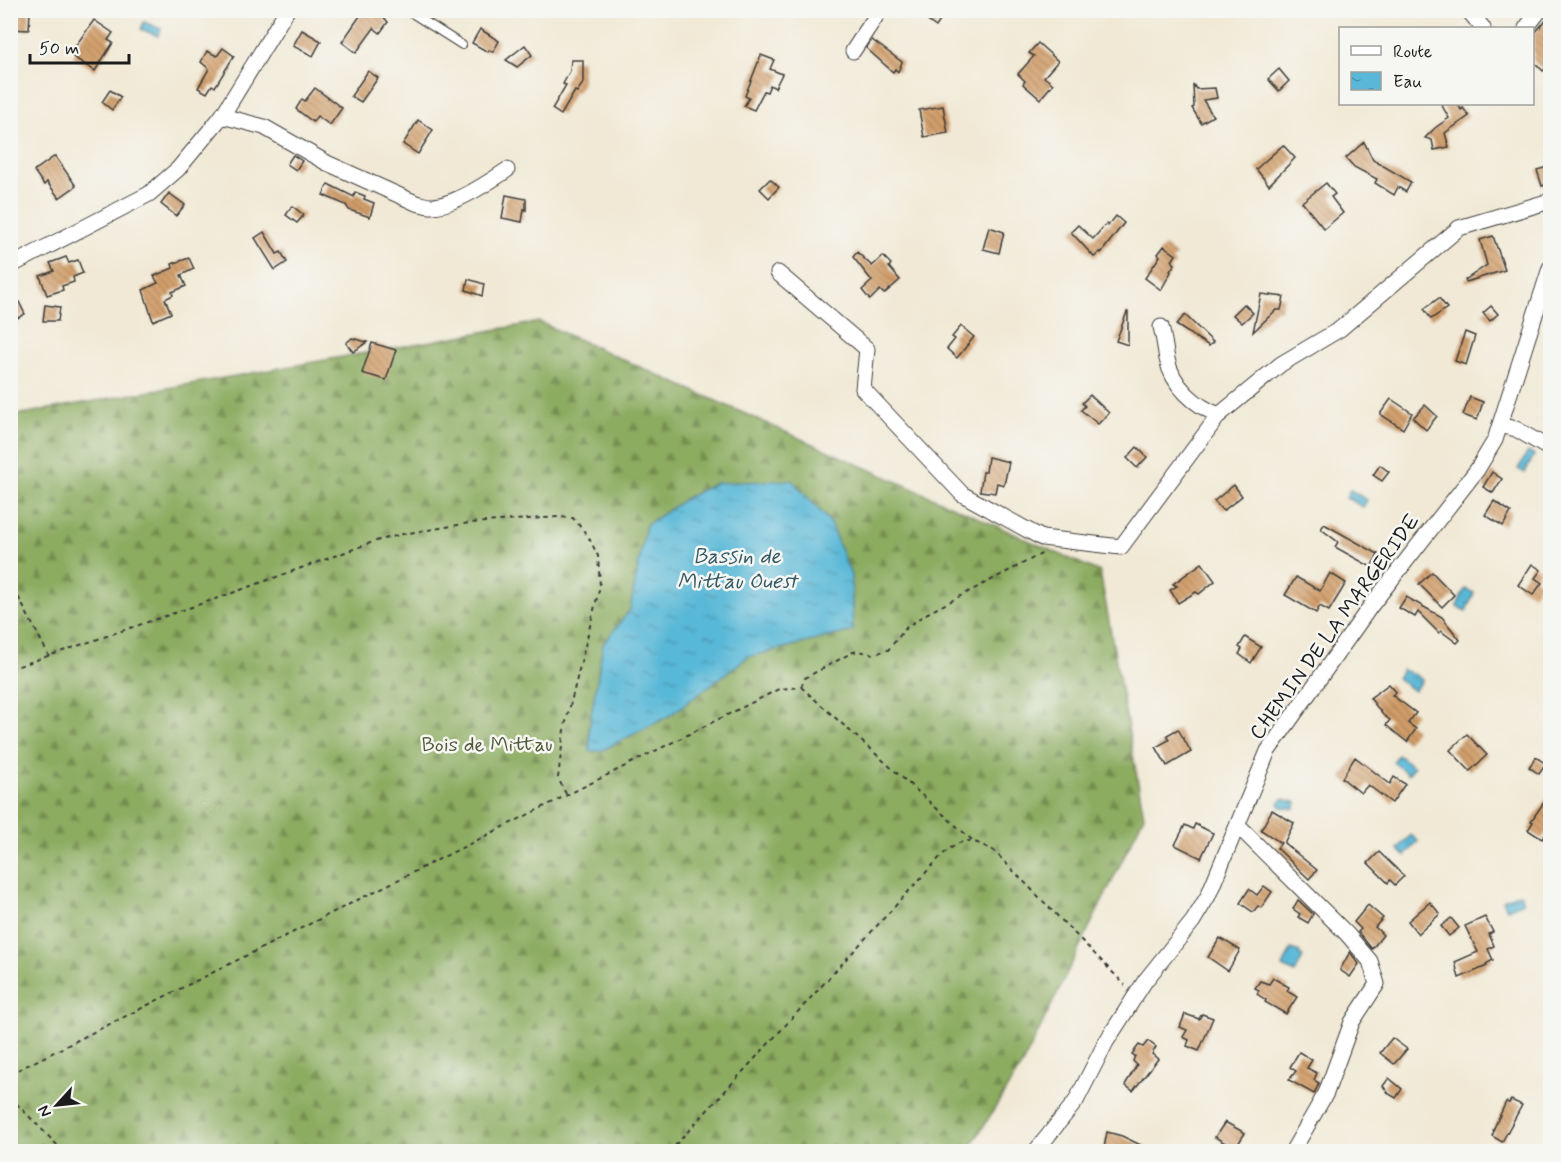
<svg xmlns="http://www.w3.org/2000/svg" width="1561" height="1162" font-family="Mynerve,sans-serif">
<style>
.forest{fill:url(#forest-firs);stroke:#54643e;stroke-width:1.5}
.water{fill:url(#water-ripples);stroke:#3a6a7a;stroke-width:1.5}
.building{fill:url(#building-back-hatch)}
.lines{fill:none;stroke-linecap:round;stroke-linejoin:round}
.lane-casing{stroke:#3c3b38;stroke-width:10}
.street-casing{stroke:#3c3b38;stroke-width:17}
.path{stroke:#3c3b38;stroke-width:2;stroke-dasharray:4.5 4.5;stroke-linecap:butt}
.lane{stroke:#fff;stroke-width:8}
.street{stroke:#fff;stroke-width:15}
.labels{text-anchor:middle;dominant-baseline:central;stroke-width:5;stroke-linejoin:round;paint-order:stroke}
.street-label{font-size:21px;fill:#1c1c1c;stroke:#f6f6f2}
.park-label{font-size:21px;fill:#505838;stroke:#f6f6f2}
.water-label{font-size:22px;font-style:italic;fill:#345a67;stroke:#f6f6f2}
</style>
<defs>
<pattern id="forest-firs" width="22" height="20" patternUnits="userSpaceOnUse" patternTransform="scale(1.5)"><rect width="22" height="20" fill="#8cac60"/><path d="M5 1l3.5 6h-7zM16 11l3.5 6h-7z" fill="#728b4e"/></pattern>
<pattern id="water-ripples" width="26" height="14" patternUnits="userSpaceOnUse" patternTransform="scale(1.5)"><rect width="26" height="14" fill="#59b8d7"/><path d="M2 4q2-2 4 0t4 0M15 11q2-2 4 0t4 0" fill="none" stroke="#4995ae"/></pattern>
<pattern id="building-back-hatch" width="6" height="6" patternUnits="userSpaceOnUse" patternTransform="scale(1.5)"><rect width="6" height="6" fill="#d29e69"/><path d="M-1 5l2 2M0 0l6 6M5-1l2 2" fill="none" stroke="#aa8056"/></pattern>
</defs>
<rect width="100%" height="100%" fill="#f6f6f2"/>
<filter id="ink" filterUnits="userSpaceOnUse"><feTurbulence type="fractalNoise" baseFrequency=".0167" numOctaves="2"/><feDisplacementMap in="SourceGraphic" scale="12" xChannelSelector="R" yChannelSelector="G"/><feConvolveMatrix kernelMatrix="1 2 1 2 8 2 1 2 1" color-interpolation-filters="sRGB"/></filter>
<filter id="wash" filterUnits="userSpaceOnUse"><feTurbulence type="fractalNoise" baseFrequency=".008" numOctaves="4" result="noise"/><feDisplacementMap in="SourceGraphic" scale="24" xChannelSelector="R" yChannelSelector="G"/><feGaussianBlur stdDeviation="1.35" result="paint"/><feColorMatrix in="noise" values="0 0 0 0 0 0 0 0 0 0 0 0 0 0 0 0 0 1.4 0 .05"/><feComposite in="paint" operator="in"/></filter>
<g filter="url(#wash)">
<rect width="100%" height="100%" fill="#f1e9d5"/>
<polygon class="forest" points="539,322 1100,572 1144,816 1022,1065 968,1151 11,1152 11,416"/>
<g class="water">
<polygon points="144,22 161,29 158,36 141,29"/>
<polygon points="1528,452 1534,455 1525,473 1518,469"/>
<polygon points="792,480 829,521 851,575 853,631 748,657 669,716 603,750 590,752 589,728 603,644 630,610 646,525 688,497 716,483"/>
<polygon points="1350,490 1367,500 1363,507 1346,498"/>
<polygon points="1465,589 1474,593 1466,611 1457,606"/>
<polygon points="1402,670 1414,674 1422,680 1414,691 1397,678"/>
<polygon points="1398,755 1414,767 1408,774 1393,762"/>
<polygon points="1283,799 1296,802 1295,809 1281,807 1279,803"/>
<polygon points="1411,835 1418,841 1405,856 1398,849"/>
<polygon points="1520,893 1523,902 1507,909 1503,900"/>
<polygon points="1291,949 1300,952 1299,955 1303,957 1295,973 1283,967"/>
</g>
<g id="blocks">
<g class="building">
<polygon points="10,10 30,12 29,30 10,29"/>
<polygon points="364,10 377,10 388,22 380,33 374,28 356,53 342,42"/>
<polygon points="926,10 947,10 936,27 922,17"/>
<polygon points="1551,14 1551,63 1543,71 1533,61 1533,35"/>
<polygon points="94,20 113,33 108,40 113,43 95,71 73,57 77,50 74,48"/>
<polygon points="480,29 499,41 493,52 489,50 488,52 472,43"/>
<polygon points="302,30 321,41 313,56 293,46"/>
<polygon points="872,40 902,62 898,72 895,69 893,72 866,48"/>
<polygon points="1038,43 1058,61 1044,77 1053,84 1040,99 1023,84 1025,81 1018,74 1034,56 1029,53"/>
<polygon points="525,45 532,55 517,67 506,60"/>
<polygon points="223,48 234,56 215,87 212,85 207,93 198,88 209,69 201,62 207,51 217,56"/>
<polygon points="761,55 774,60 770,69 782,74 775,88 770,85 767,92 764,91 754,110 744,106 749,98 745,96"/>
<polygon points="571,60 583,60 583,83 577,92 575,91 561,115 552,109 566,85 563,84 570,71"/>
<polygon points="1279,69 1289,81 1279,91 1268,79"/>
<polygon points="368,71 378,78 361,102 351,96"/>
<polygon points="1193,84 1196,89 1215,88 1217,98 1203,100 1213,116 1201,123 1192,108 1194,107"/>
<polygon points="315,88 342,108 330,125 317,116 313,122 296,109 302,99 305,101"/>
<polygon points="110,90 121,97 112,110 102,102"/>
<polygon points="1441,104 1458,104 1461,110 1463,108 1469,116 1445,133 1449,147 1434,150 1432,140 1425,138 1435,128 1449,118"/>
<polygon points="943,106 948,133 924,137 919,110"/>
<polygon points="418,120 433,130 418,154 403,144"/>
<polygon points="1364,142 1373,160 1411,182 1406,192 1398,187 1394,195 1375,183 1377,179 1354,167 1346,158"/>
<polygon points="1283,145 1295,158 1269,185 1256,169"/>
<polygon points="293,155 302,161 296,170 287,164"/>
<polygon points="55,156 76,186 59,198 47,182 44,185 34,171"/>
<polygon points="1551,166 1551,183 1542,186 1537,170"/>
<polygon points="770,179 779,187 769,198 760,189"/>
<polygon points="1326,183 1335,194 1331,197 1343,213 1324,229 1302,202"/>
<polygon points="328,184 354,197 355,192 365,196 364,199 374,203 370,217 349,210 346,205 323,195"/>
<polygon points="169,193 185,205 176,216 161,204"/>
<polygon points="506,195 526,199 526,210 524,209 522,222 502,218"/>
<polygon points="292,206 304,215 297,223 286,215"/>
<polygon points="1116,216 1124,223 1101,253 1099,252 1096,256 1094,257 1071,232 1078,225 1093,239 1106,224 1108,226"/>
<polygon points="989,227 1004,232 999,253 983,249"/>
<polygon points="264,232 277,254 281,252 287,262 275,270 255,238"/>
<polygon points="1493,236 1505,270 1466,282 1465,280 1487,265 1480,240"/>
<polygon points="1164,246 1176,255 1172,261 1175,264 1170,271 1171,272 1161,290 1145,278 1160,256 1158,254"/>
<polygon points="857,252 872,266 883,256 891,264 889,267 900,280 884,294 880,290 870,300 862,290 872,281 853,257"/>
<polygon points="66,257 69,263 78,260 83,273 73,277 74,282 62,286 63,290 47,295 40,276 54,271 50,263"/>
<polygon points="189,258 194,269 181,275 186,286 172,292 173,295 165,299 171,313 153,321 143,290 158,283 154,276 173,268 172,264"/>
<polygon points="468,279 484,284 482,296 466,290"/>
<polygon points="1261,294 1284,297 1281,310 1276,310 1253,332"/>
<polygon points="1439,298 1447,308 1431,319 1424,309"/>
<polygon points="10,301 19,302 25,314 10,322"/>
<polygon points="1244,304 1253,313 1242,323 1233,315"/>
<polygon points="45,305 60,307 58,321 43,321"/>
<polygon points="1491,306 1498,314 1490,321 1483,313"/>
<polygon points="1127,312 1128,312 1128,345 1116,341"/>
<polygon points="1185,315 1213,342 1209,346 1176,325"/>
<polygon points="961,326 974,337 957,358 947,349 955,339 952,337"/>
<polygon points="1465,332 1475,336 1466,365 1455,361"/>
<polygon points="352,338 367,342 353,352 346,343"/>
<polygon points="372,343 396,350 386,380 362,373"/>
<polygon points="1090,395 1109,413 1098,424 1081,410 1085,406 1082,403"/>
<polygon points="1470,397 1483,402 1477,420 1463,415"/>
<polygon points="1391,399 1412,413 1403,429 1380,414"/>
<polygon points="1425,405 1437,416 1426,430 1413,418"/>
<polygon points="1137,447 1147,457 1137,468 1127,458"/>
<polygon points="988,457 1009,462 1004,485 997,483 995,493 980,491 983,472 986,472"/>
<polygon points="1380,465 1389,472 1382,481 1373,475"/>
<polygon points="1492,472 1502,479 1493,493 1483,487"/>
<polygon points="1234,485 1242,496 1223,511 1214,501"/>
<polygon points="1494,501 1511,512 1503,526 1485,515"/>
<polygon points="1324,524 1378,554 1371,567 1335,547 1338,542 1321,529"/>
<polygon points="1202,563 1215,581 1199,594 1196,592 1178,603 1170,590 1177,586 1173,584"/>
<polygon points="1532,564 1541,570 1535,578 1542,583 1533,595 1518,585"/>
<polygon points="1432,572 1454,595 1442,607 1419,584"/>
<polygon points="1330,573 1346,583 1329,611 1320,606 1316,613 1285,595 1296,577 1320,591"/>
<polygon points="1406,597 1442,617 1460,640 1457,643 1441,631 1439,633 1418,612 1415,617 1399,608"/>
<polygon points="1245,637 1261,647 1251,663 1239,654 1242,649 1239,647"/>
<polygon points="1389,684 1396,692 1392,695 1416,713 1408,723 1416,729 1407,742 1386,725 1390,720 1383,715 1370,698"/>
<polygon points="1178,729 1191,752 1167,766 1156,747 1169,740 1167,735"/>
<polygon points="1467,734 1487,755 1470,771 1450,750"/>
<polygon points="1355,757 1390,784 1394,777 1405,784 1392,803 1368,785 1361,793 1342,778"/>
<polygon points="1536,757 1546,764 1539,774 1529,767"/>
<polygon points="1551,792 1551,835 1547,832 1542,839 1528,830 1533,822 1531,821"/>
<polygon points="1272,810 1294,823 1284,843 1317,870 1309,879 1277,848 1281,843 1261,830"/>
<polygon points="1195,824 1213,833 1201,858 1175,845 1185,825 1193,829"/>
<polygon points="1379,852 1404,876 1395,885 1390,880 1388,883 1368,863"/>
<polygon points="1264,886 1272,892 1261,908 1258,906 1253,912 1240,903 1249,889 1257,895"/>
<polygon points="1298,900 1313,914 1308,923 1298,917 1300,914 1293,909"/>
<polygon points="1430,902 1440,914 1418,934 1408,921"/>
<polygon points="1368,905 1383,918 1375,927 1383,935 1372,949 1358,932 1361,929 1354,922"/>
<polygon points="1485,917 1493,932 1489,934 1494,946 1488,949 1493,960 1486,964 1487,966 1459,978 1455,962 1478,952 1465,926"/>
<polygon points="1451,918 1459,928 1449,936 1441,926"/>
<polygon points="1220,938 1240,950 1228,971 1208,957"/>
<polygon points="1350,952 1359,964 1350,977 1340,970"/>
<polygon points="1273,978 1289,987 1287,991 1297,997 1286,1014 1265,1002 1266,1000 1257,994 1259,990 1255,988 1260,981 1269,984"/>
<polygon points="1185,1014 1199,1019 1202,1014 1213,1018 1199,1051 1187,1046 1189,1040 1183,1037 1187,1030 1180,1027"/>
<polygon points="1392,1038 1407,1049 1394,1064 1380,1053"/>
<polygon points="1148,1041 1156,1047 1152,1054 1158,1059 1133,1091 1125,1085 1137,1065 1133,1061 1135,1056 1132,1054 1139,1045 1143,1047"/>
<polygon points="1299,1052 1312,1060 1307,1068 1317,1073 1314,1080 1319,1083 1314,1094 1289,1080 1296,1071 1290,1067"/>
<polygon points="1389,1078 1402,1089 1396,1098 1389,1094 1383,1086"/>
<polygon points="1511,1100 1522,1105 1502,1142 1492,1136 1494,1131 1493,1130 1506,1102 1509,1103"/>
<polygon points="1225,1122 1245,1133 1235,1149 1215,1137"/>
<polygon points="1107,1132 1122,1136 1155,1152 1110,1152 1110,1150 1104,1148"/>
</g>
</g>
</g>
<g filter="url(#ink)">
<use href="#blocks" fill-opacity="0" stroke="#3c3b38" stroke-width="1.5"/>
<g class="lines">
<g class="lane-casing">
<polyline id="lane" points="407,10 462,45"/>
</g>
<g class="street-casing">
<g id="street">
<polyline points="1468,10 1483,28"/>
<polyline points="1526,28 1540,10"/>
<polyline points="853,51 880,10"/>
<path d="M 222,116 L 264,127 L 327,163 L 416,203 C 421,204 426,206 430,206 C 452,207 489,182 507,170"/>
<polyline points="10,266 149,194 178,169 222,116 287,10"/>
<polyline points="778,273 867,349 863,389 962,494 1042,538 1121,547 1219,415 1281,364 1340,329 1459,228 1550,201"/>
<path d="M 1161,327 C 1164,338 1165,348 1167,359 C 1172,385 1195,406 1219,415"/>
<polyline points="1500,425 1516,429 1550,449"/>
<polyline points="1238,826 1347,934 1370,961 1377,984 1352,1022 1326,1093 1292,1152"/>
<polyline points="1035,1152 1076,1101 1106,1042 1145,981 1193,921 1208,896 1268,751 1370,607 1477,470 1495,440 1550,268"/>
</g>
</g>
<g class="path">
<polyline points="10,581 49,656"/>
<polyline points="10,669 221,597 376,541 403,534 470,523 558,517 573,518 588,536 598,556 600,586 564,730 558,778 567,796"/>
<polyline points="801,687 805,678 853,652 858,651 874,654 888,650 907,627 924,615 1043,553"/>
<polyline points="10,1074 779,689 801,687 972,840"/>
<polyline points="10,1097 64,1152"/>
<path d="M 669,1152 L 942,855 C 965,836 969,838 994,851 L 1125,985"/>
</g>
<use href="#lane" class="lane"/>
<use href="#street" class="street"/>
</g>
</g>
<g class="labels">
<g class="street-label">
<text transform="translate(1335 627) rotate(-54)">CHEMIN DE LA MARGERIDE</text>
</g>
<g class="park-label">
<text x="487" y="745">Bois de Mittau</text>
</g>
<g class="water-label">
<text x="737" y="557">Bassin de<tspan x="737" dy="25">Mittau Ouest</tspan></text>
</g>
</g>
<rect width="1561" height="1162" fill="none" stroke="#f6f6f2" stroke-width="36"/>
<rect x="1339" y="27" width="195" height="78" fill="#f6f6f2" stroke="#9f9f9c" stroke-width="1.5"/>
<rect x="1351" y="46" width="30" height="9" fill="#ffffff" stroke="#9f9f9c" stroke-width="1.5"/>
<text x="1393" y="57" font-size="18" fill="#1c1c1c">Route</text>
<rect x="1351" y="72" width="30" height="18" fill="url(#water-ripples)" stroke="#9f9f9c" stroke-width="1.5"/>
<text x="1393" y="87" font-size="18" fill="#1c1c1c">Eau</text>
<g transform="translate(57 1105) rotate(243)" stroke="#f6f6f2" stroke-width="4.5" paint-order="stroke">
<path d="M0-4.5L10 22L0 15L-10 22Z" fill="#1c1c1c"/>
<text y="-9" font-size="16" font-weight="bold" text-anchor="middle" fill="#1c1c1c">N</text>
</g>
<path d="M30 54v9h99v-9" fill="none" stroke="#1c1c1c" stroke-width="3"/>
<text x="39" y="54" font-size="18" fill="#1c1c1c" stroke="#f6f6f2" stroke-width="4.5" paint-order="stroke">50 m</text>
</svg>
